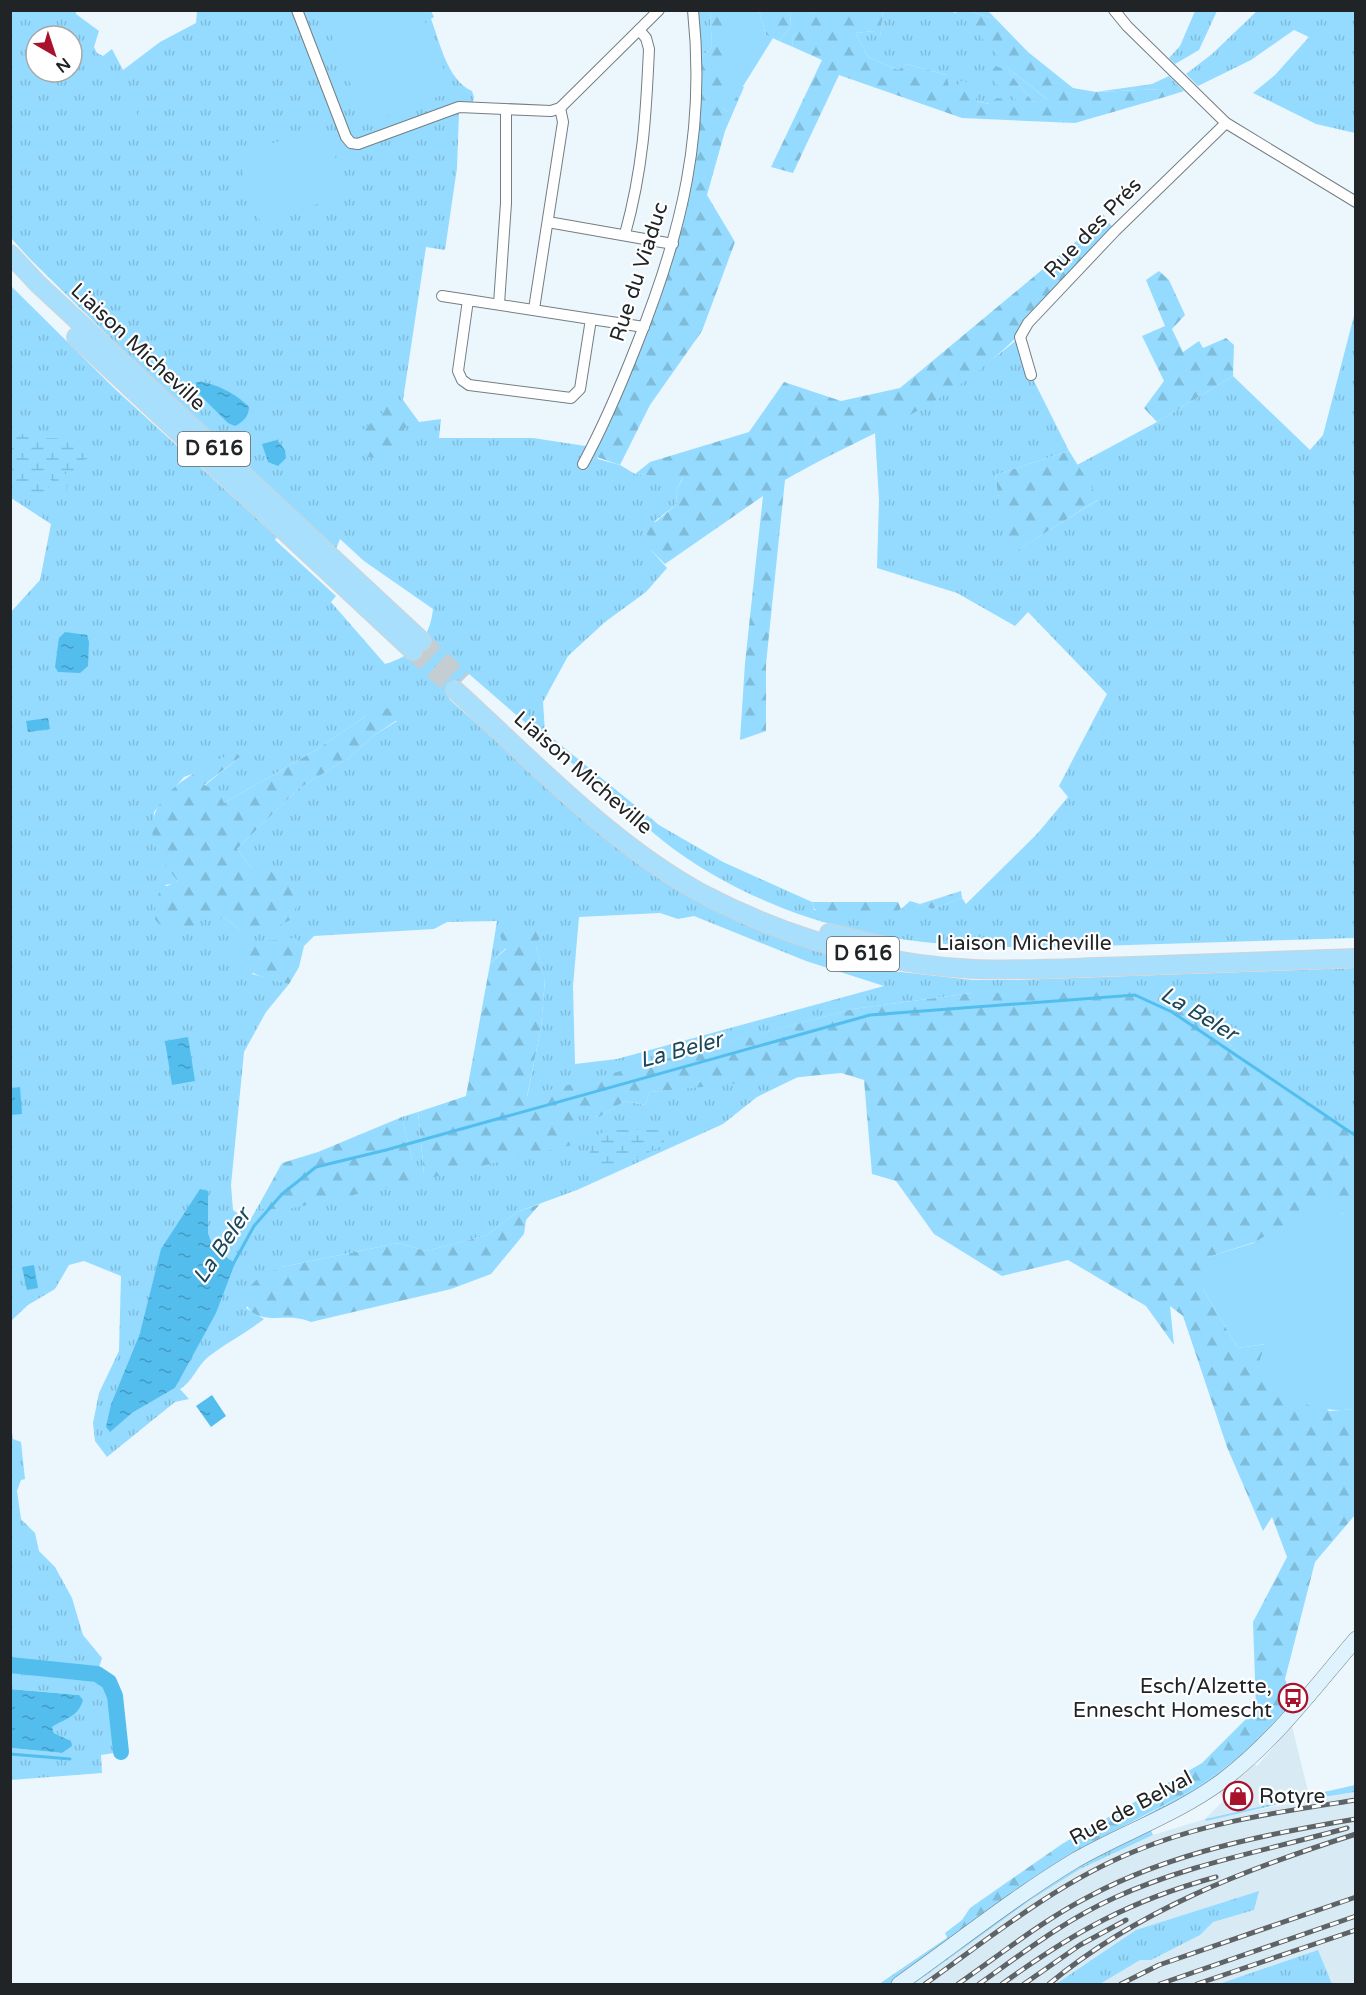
<svg xmlns="http://www.w3.org/2000/svg" width="1366" height="1995" font-family="'Varela Round',sans-serif">
<style>
.built{fill:#d8ebf5}
.grass{fill:url(#grass-tufts);fill-rule:evenodd}
.forest{fill:url(#forest-firs)}
.wetland{fill:url(#wetland-marsh)}
.garden{fill:#94dbff}
.water{fill:url(#water-ripples)}
.lines{fill:none;stroke-linecap:round;stroke-linejoin:round}
.stream{stroke:#53beee;stroke-width:3}
.river{stroke:#53beee;stroke-width:16}
.trunk-tunnel{stroke:#c3cdd2;stroke-width:18;stroke-dasharray:18 9;stroke-linecap:butt}
.minor-casing{stroke:#747e83;stroke-width:12}
.secondary-casing{stroke:#747e83;stroke-width:16}
.trunk-casing{stroke:#d2d3d4;stroke-width:20}
.minor{stroke:#fff;stroke-width:10}
.secondary{stroke:#def3fe;stroke-width:15}
.trunk{stroke:#a7dffc;stroke-width:18}
.rail-casing{stroke:#5d6366;stroke-width:5}
.rail{stroke:#fff;stroke-width:3;stroke-dasharray:9;stroke-linecap:butt}
.labels{text-anchor:middle;dominant-baseline:central;stroke-width:4.5;stroke-linejoin:round;paint-order:stroke}
.shield{fill:#fff;stroke:#636667;stroke-width:1.5}
.shield-label{font-size:20px;font-weight:bold;fill:#202426}
.street-label{font-size:21px;fill:#202426;stroke:#fff}
.poi-label{font-size:21px;fill:#202426;stroke:#fff;text-anchor:end}
.water-label{font-size:22px;font-style:italic;fill:#1b485c;stroke:#fff}
</style>
<defs>
<pattern id="grass-tufts" width="24" height="20" patternUnits="userSpaceOnUse" patternTransform="scale(1.5)"><rect width="24" height="20" fill="#94dbff"/><path d="M3 7l-1-3M5 7V3M7 7l1-3M15 17l-1-3M17 17v-4M19 17l1-3" fill="none" stroke="#7fbcda"/></pattern>
<pattern id="forest-firs" width="22" height="20" patternUnits="userSpaceOnUse" patternTransform="scale(1.5)"><rect width="22" height="20" fill="#94dbff"/><path d="M5 1l3.5 6h-7zM16 11l3.5 6h-7z" fill="#7fbcda"/></pattern>
<pattern id="wetland-marsh" width="20" height="14" patternUnits="userSpaceOnUse" patternTransform="scale(1.5)"><rect width="20" height="14" fill="#94dbff"/><path d="M1 5h8M5 5V1M11 12h8M15 12V8" fill="none" stroke="#7fbcda"/></pattern>
<pattern id="water-ripples" width="26" height="14" patternUnits="userSpaceOnUse" patternTransform="scale(1.5)"><rect width="26" height="14" fill="#53beee"/><path d="M2 4q2-2 4 0t4 0M15 11q2-2 4 0t4 0" fill="none" stroke="#449ac1"/></pattern>
</defs>
<rect width="100%" height="100%" fill="#ecf7fd"/>
<polygon class="built" points="1292,1726 1309,1795 1205,1819 1355,1792 1355,1984 914,1984 1032,1899 1080,1869 1153,1835 1205,1819 1225,1799 1213,1787 1249,1759 1257,1766"/>
<g class="grass">
<polygon points="950,10 955,13 958,11 988,11 996,19 971,12 1009,69 1048,100 1033,102 1008,71 1019,102 990,104 949,95 947,75 907,64 898,70 868,57 856,33 873,31 880,37 883,11"/>
<polygon points="1258,10 1355,11 1355,133 1316,124 1253,93 1275,75 1309,37 1294,30 1251,60 1198,86 1186,74 1212,54"/>
<path d="M 11,11 L 76,11 L 76,14 L 99,31 L 94,47 L 97,53 L 103,56 L 112,49 L 123,70 L 160,42 L 196,23 L 197,11 L 431,11 L 434,17 L 431,19 C 440,42 447,80 472,91 L 474,97 L 471,113 L 459,113 L 457,168 L 445,250 L 426,247 L 403,400 L 419,422 L 441,419 L 439,438 L 533,438 L 592,447 L 598,459 L 620,465 L 635,474 L 683,477 L 676,491 L 677,504 L 655,521 L 651,550 L 667,568 L 646,592 L 605,622 L 568,656 L 543,702 L 545,732 L 659,825 L 723,862 L 812,902 L 814,910 L 901,909 L 911,912 L 920,904 L 932,909 L 962,898 L 966,904 L 1037,834 L 1068,797 L 1059,786 L 1107,694 L 1028,612 L 1015,626 L 957,593 L 877,568 L 879,500 L 875,433 C 928,406 974,375 1020,337 L 1031,375 L 1069,451 L 995,475 L 1009,555 L 1098,500 L 1077,465 L 1157,422 L 1233,376 L 1310,450 L 1323,435 L 1355,312 L 1355,938 C 1280,940 1204,943 1129,945 C 1004,949 886,953 768,902 C 732,887 693,865 662,840 C 642,824 626,806 604,791 L 469,674 L 459,683 L 449,699 L 580,815 L 698,901 L 757,929 L 809,948 L 892,969 L 892,971 L 973,980 L 1016,980 L 1355,968 L 1355,1136 L 1246,1062 L 1228,1043 L 972,993 L 853,1009 L 527,1097 L 541,1028 L 545,979 L 536,946 L 506,948 L 490,964 L 497,921 L 447,922 L 434,929 L 314,936 L 304,946 L 294,938 L 252,974 L 289,984 L 266,1012 L 244,1052 L 231,1185 L 233,1210 L 249,1222 L 260,1203 L 263,1209 L 412,1159 L 402,1117 L 418,1112 L 424,1174 L 579,1113 L 599,1117 L 625,1101 L 645,1105 L 650,1092 L 802,1075 L 757,1097 L 723,1124 L 577,1190 L 517,1212 L 487,1235 L 427,1251 L 398,1243 L 282,1267 L 246,1308 L 264,1319 C 246,1333 226,1343 208,1357 C 197,1366 193,1381 180,1389 L 189,1399 L 175,1402 L 107,1457 L 95,1441 L 93,1423 L 99,1393 L 119,1351 L 121,1276 L 84,1261 L 69,1265 L 55,1289 L 28,1305 L 11,1321 L 10,613 L 40,580 L 51,524 L 11,498 L 11,286 L 115,389 L 277,537 L 275,540 L 336,596 L 331,602 L 385,664 C 413,656 430,639 433,609 L 364,561 L 340,539 L 336,549 L 137,364 L 29,258 L 11,238 ZM 36,36 L 72,36 L 72,72 L 36,72 ZM 366,716 L 397,721 L 373,736 L 350,757 L 298,789 L 237,849 L 252,868 L 241,930 L 223,917 L 202,918 L 165,885 L 178,883 L 153,839 L 154,812 L 184,777 L 240,757 L 204,786 L 224,803 L 316,750 ZM 660,913 L 678,919 L 694,916 L 806,961 L 884,986 L 617,1059 L 575,1064 L 573,986 L 579,917 ZM 208,1192 L 208,1233 L 214,1249 L 234,1263 L 175,1388 L 132,1413 L 110,1431 L 111,1404 L 140,1333 Z"/>
<polygon points="693,11 710,11 712,47 696,63"/>
<polygon points="791,11 815,11 814,18 792,37 793,47 779,41 790,28"/>
<polygon points="1195,11 1217,11 1199,50 1175,64 1169,58 1180,46"/>
<polygon points="1169,76 1184,91 1165,97 1162,89 1096,92 1152,84"/>
<polygon points="10,1418 13,1439 21,1442 25,1479 21,1480 17,1491 21,1519 35,1533 39,1551 55,1567 72,1598 83,1635 102,1658 97,1674 111,1691 114,1753 101,1755 102,1773 11,1780 11,1748 62,1753 71,1741 54,1733 52,1727 60,1722 79,1695 11,1689"/>
<polygon points="1293,1701 1298,1707 1249,1759 1149,1825 1153,1835 1080,1869 1032,1899 914,1984 879,1984 1051,1867 1196,1788 1244,1754"/>
<polygon points="1355,1785 1355,1792 1275,1805 1206,1821 1205,1819"/>
<polygon points="1259,1891 1254,1910 1213,1922 1200,1935 1151,1960 1140,1960 1100,1984 1056,1984 1136,1930"/>
<polygon points="1318,1950 1332,1984 1219,1984"/>
</g>
<g class="forest">
<polygon points="710,11 722,11 722,107 727,112 741,86 744,87 725,131 707,195 735,242 702,331 650,405 620,465 588,454 612,406 681,214 696,63 712,47"/>
<polygon points="759,11 791,11 790,28 779,41 766,35"/>
<polygon points="815,11 883,11 880,38 873,31 856,33 868,57 898,70 907,64 947,75 950,95 961,81 976,85 976,101 989,104 997,98 1017,101 994,82 992,70 996,66 1008,71 1033,102 1047,99 1009,69 967,21 971,12 996,19 1028,52 1073,88 1096,92 1162,89 1165,97 1075,123 962,118 839,75 793,173 771,167 822,60 793,47 792,37 813,18"/>
<path d="M 1103,214 L 1115,231 C 1066,285 1021,341 962,383 C 907,422 843,446 785,480 L 766,664 L 766,731 L 740,740 L 745,663 L 763,496 L 665,564 L 651,550 L 646,530 L 677,504 L 676,491 L 683,478 L 635,474 L 650,462 L 749,432 L 784,382 L 841,401 L 900,388 L 1097,224 Z"/>
<polygon points="1159,271 1169,280 1185,315 1172,329 1183,352 1199,341 1203,348 1226,338 1234,345 1233,376 1157,422 1144,408 1164,381 1142,336 1165,326 1146,280"/>
<polygon points="396,400 413,415 413,421 404,429 399,448 379,458 367,457 368,447 383,440 366,440 363,430 385,411 364,405 348,407 348,404"/>
<polygon points="1069,451 1099,499 1008,556 995,475"/>
<path d="M 391,707 L 397,714 L 397,720 L 373,736 L 350,757 L 298,789 L 237,849 L 252,868 L 281,872 L 299,901 L 290,920 L 268,931 L 241,930 L 223,917 L 216,923 L 202,918 L 196,928 C 177,933 166,934 154,918 C 157,897 155,888 178,882 C 170,870 155,852 153,838 C 144,793 203,768 235,751 L 240,757 L 204,785 L 218,790 L 224,803 L 316,750 L 366,716 Z"/>
<path d="M 961,891 L 962,898 L 932,909 L 920,904 L 911,913 L 901,909 C 877,924 839,917 814,909 L 812,902 L 898,902 L 901,909 L 910,901 L 920,904 Z"/>
<polygon points="537,925 543,931 536,946 545,978 541,1028 527,1096 853,1009 972,993 1155,992 1228,1043 1246,1062 1355,1136 1355,1197 1346,1212 1209,1257 1203,1289 1238,1348 1266,1344 1329,1411 1355,1409 1355,1515 1315,1562 1285,1679 1293,1701 1244,1754 1196,1788 1071,1854 948,1939 945,1933 962,1920 970,1908 1062,1844 1202,1763 1256,1709 1253,1622 1287,1557 1272,1517 1263,1531 1227,1447 1183,1316 1170,1306 1174,1345 1146,1306 1068,1260 1002,1276 934,1234 896,1181 872,1174 864,1080 841,1073 650,1092 645,1105 625,1101 599,1117 579,1114 576,1144 430,1178 424,1174 418,1112 466,1096 490,964 506,949 500,936 505,928 517,934"/>
<path d="M 295,938 L 304,946 L 299,967 L 289,984 C 266,978 241,975 234,950 L 248,943 Z"/>
<polygon points="402,1117 412,1159 409,1183 288,1209 263,1209 260,1203 282,1163 318,1152"/>
<path d="M 540,1204 L 526,1220 L 524,1234 L 491,1274 L 451,1289 L 311,1322 C 282,1310 254,1332 242,1295 L 259,1277 L 282,1267 L 398,1243 L 427,1251 L 487,1235 L 517,1212 Z"/>
</g>
<g class="wetland">
<path d="M 20,433 L 28,437 L 70,439 C 76,448 84,448 91,457 L 79,462 L 77,478 L 64,471 L 68,480 L 67,490 L 55,484 L 43,472 L 51,495 L 48,500 C 40,498 30,496 24,492 C 10,483 10,454 11,440 Z"/>
<path d="M 611,1130 L 658,1130 L 664,1139 L 664,1145 L 609,1171 L 600,1170 L 590,1162 C 589,1142 591,1135 611,1130 Z"/>
</g>
<g class="garden">
<polygon points="322,11 421,11 452,91 366,124"/>
<polygon points="722,11 759,11 766,35 773,38 727,112 722,107"/>
<polygon points="131,97 142,128 125,134 114,103"/>
<polygon points="324,125 348,193 261,224 237,156"/>
<path d="M 1355,1197 L 1355,1409 C 1306,1414 1292,1399 1258,1366 L 1265,1344 L 1238,1348 L 1203,1289 L 1202,1264 L 1209,1257 L 1253,1243 L 1328,1200 L 1342,1214 Z"/>
</g>
<g class="water">
<path d="M 196,382 C 213,381 238,395 249,407 C 249,416 243,422 235,426 L 228,423 L 196,391 Z"/>
<polygon points="277,440 285,450 286,458 278,466 268,462 262,444"/>
<polygon points="65,632 87,635 89,642 88,666 80,673 58,672 55,667 59,638"/>
<polygon points="48,718 50,729 28,732 26,721"/>
<polygon points="188,1037 195,1081 172,1085 165,1041"/>
<polygon points="20,1087 22,1114 11,1115 11,1088"/>
<polygon points="200,1189 208,1191 208,1233 214,1249 235,1263 216,1313 175,1388 132,1413 110,1432 106,1427 111,1404 140,1333 161,1249"/>
<polygon points="34,1265 38,1288 27,1290 22,1267"/>
<polygon points="212,1395 226,1416 211,1427 196,1406"/>
<path d="M 10,1689 L 79,1695 L 83,1700 C 78,1717 66,1718 52,1727 L 54,1733 L 71,1741 L 72,1746 L 62,1753 L 11,1748 Z"/>
</g>
<g class="lines">
<g class="stream">
<polyline points="232,1266 254,1226 282,1194 316,1167 386,1150 870,1015 1135,995 1172,1012 1356,1136"/>
<polyline points="10,1754 70,1759"/>
</g>
<polyline class="river" points="10,1665 97,1674 109,1682 115,1696 121,1752"/>
<g class="trunk-tunnel">
<polyline points="422,641 463,680"/>
<polyline points="413,651 455,690"/>
</g>
<g class="minor-casing">
<g id="minor">
<polyline points="297,10 346,137 351,143 358,144 459,107 551,111 560,108 659,10"/>
<polyline points="1114,10 1127,26 1226,123 1356,202"/>
<polyline points="548,222 673,244"/>
<path d="M 625,234 C 643,169 646,116 649,49 L 646,38 L 639,30"/>
<polyline points="442,296 468,300"/>
<polygon points="468,300 591,319 580,389 571,398 469,385 462,380 458,371"/>
<polyline points="499,304 506,203 506,111"/>
<polyline points="534,309 563,122 560,108"/>
<polyline points="591,319 644,327"/>
<polyline points="1031,375 1020,337 1028,323 1115,231 1226,123"/>
<path d="M 583,464 C 604,425 621,385 637,344 C 682,232 706,132 693,10"/>
</g>
</g>
<g class="secondary-casing">
<path id="secondary" d="M 899,1984 C 957,1943 1013,1898 1074,1861 C 1122,1833 1176,1815 1222,1781 C 1274,1742 1314,1688 1356,1639"/>
</g>
<g class="trunk-casing">
<g id="trunk">
<polyline points="10,254 38,284 422,641"/>
<polyline points="76,337 413,651"/>
<path d="M 455,690 C 531,759 612,845 703,894 C 787,938 879,964 974,969 C 1026,971 1080,967 1132,966 C 1207,963 1281,961 1356,958"/>
<polyline points="829,933 884,946"/>
</g>
</g>
<use href="#minor" class="minor"/>
<use href="#secondary" class="secondary"/>
<use href="#trunk" class="trunk"/>
<g class="rail-casing">
<g id="rail">
<path d="M 925,1984 C 991,1937 1057,1883 1133,1852 C 1204,1822 1280,1812 1356,1800"/>
<path d="M 958,1984 C 1001,1954 1043,1920 1090,1896 C 1170,1853 1266,1834 1356,1819"/>
<path d="M 979,1984 C 1023,1953 1065,1920 1114,1898 C 1188,1864 1269,1850 1347,1828"/>
<path d="M 1002,1984 C 1074,1932 1129,1901 1216,1877"/>
<polyline points="1024,1984 1080,1945 1126,1920"/>
<path d="M 1049,1984 C 1138,1910 1246,1869 1356,1834"/>
<polyline points="1121,1984 1159,1965 1356,1897"/>
<polyline points="1160,1984 1356,1916"/>
<polyline points="1197,1984 1356,1930"/>
</g>
</g>
<use href="#rail" class="rail"/>
</g>
<defs>
<g id="bus-ring" transform="scale(1.5)"><circle r="9.5" fill="#fff" stroke="#a9122c" stroke-width="1.5"/><path d="M-5-6H5V4H4V6H2V4H-2V6H-4V4H-5ZM-3.5-4V0h7V-4ZM-3.5 1.2v1.5H-2V1.2ZM2 1.2v1.5H3.5V1.2Z" fill="#a9122c"/></g>
<g id="shop-ring" transform="scale(1.5)"><circle r="9.5" fill="#fff" stroke="#a9122c" stroke-width="1.5"/><path d="M-5-2.5h2.3a2.7 3.5 0 0 1 5.4 0H5L5.5 6h-11ZM-1.5-2.5h3a1.5 2.3 0 0 0-3 0Z" fill="#a9122c"/></g>
</defs>
<g fill-rule="evenodd">
<use href="#bus-ring" x="1293" y="1698"/>
<use href="#shop-ring" x="1238" y="1796"/>
</g>
<g class="labels">
<g class="shield">
<rect x="178" y="432" width="72" height="34" rx="4.5"/>
<rect x="827" y="937" width="72" height="34" rx="4.5"/>
</g>
<g class="shield-label">
<text x="214" y="449">D 616</text>
<text x="863" y="954">D 616</text>
</g>
<g class="street-label">
<text transform="translate(1093 228) rotate(-46)">Rue des Prés</text>
<text transform="translate(639 272) rotate(-72)">Rue du Viaduc</text>
<text transform="translate(138 347) rotate(43)">Liaison Micheville</text>
<text transform="translate(583 773) rotate(41)">Liaison Micheville</text>
<text x="1024" y="943">Liaison Micheville</text>
<text transform="translate(1131 1808) rotate(-28)">Rue de Belval</text>
</g>
<g class="poi-label">
<text x="1272" y="1686">Esch/Alzette,<tspan x="1272" dy="24">Ennescht Homescht</tspan></text>
<text x="1259" y="1796" text-anchor="start">Rotyre</text>
</g>
<g class="water-label">
<text transform="translate(1199 1014) rotate(31)">La Beler</text>
<text transform="translate(681 1050) rotate(-15)">La Beler</text>
<text transform="translate(222 1246) rotate(-56)">La Beler</text>
</g>
</g>
<rect width="1366" height="1995" fill="none" stroke="#202426" stroke-width="24"/>
<g transform="translate(54 54) rotate(141)"><circle r="28" fill="#ffffff" stroke="#a6a7a8" stroke-width="1.5"/>
<path d="M0-4.5L10 22L0 15L-10 22Z" fill="#a9122c"/>
<text y="-9" font-size="16" font-weight="bold" text-anchor="middle" fill="#202426">N</text>
</g>
</svg>
